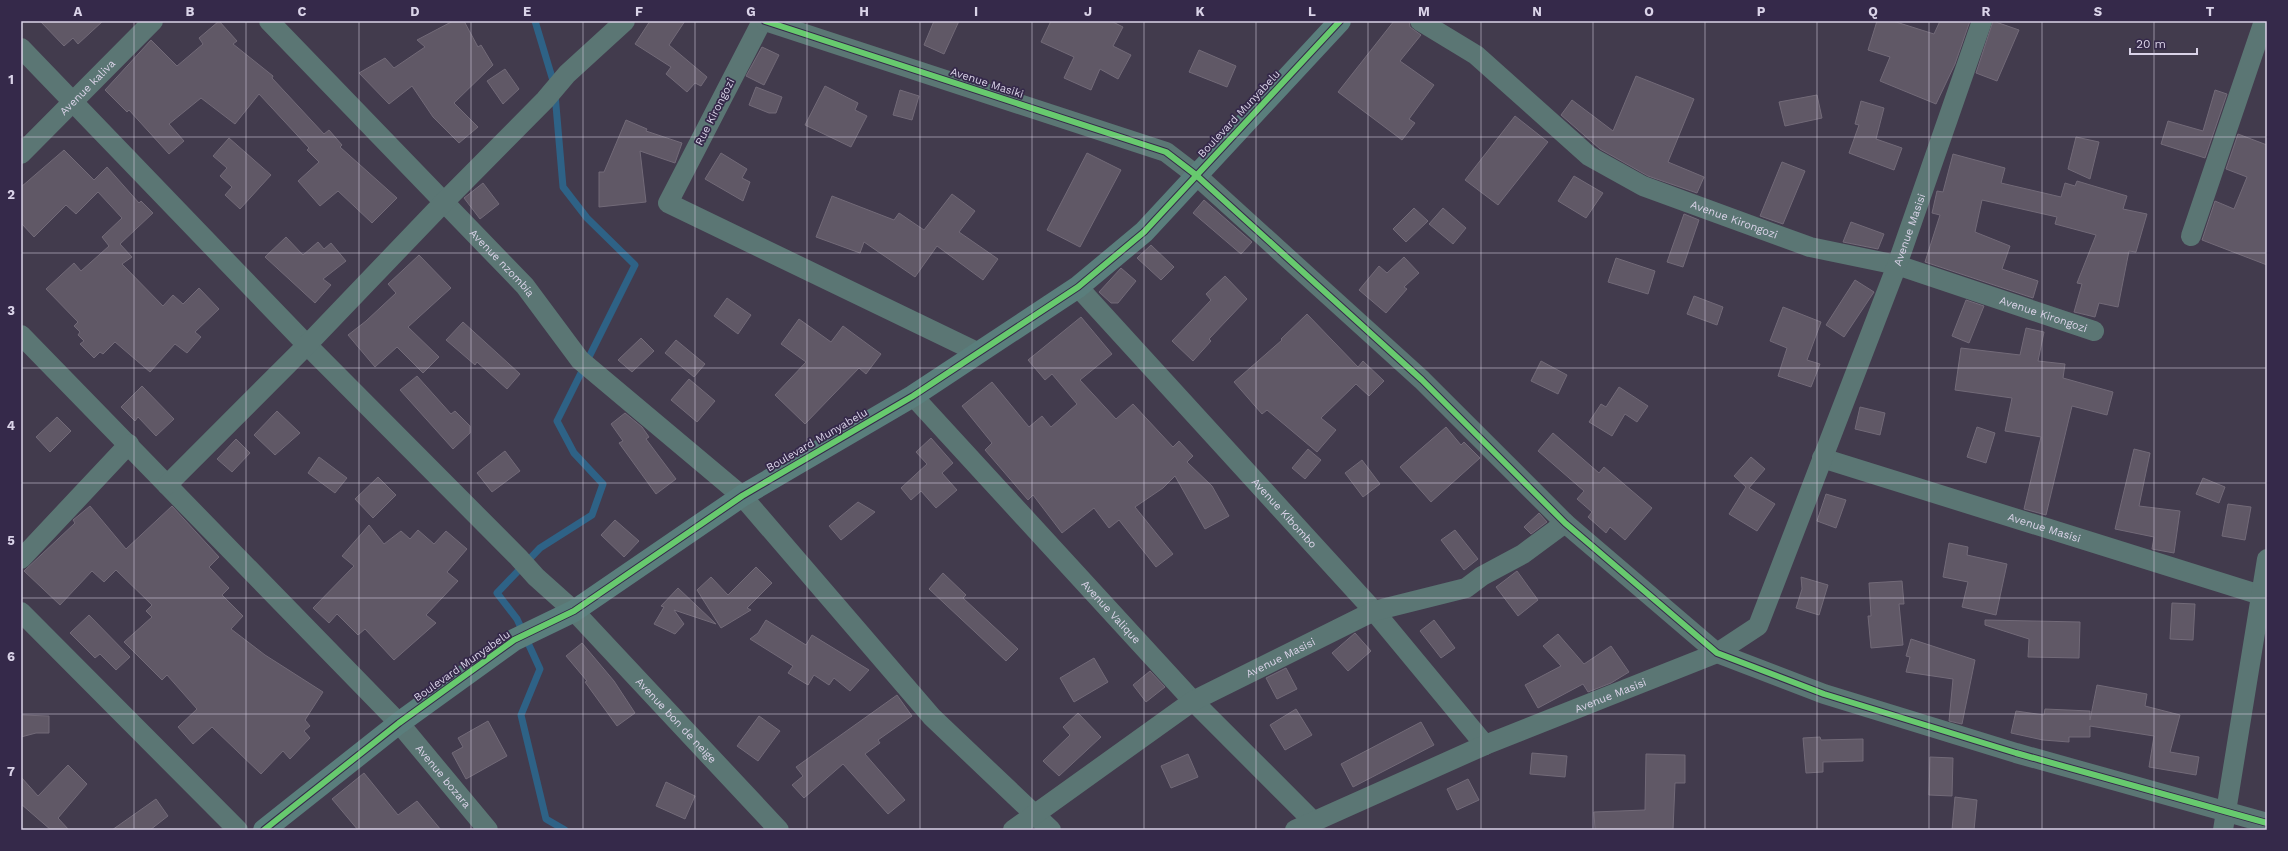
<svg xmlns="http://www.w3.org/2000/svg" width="2288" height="851" font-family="'Work Sans',sans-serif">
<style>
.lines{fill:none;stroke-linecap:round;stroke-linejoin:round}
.stream{stroke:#2e6286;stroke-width:7}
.building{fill:#605866;stroke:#726a78}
.street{stroke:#5b7674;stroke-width:20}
.secondary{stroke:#5a7e7c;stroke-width:22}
.cycleway-casing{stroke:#35294a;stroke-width:8}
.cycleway{stroke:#67ca6e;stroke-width:6}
.grid{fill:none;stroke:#dad3e8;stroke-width:1;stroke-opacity:0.55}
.labels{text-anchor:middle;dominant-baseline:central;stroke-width:3.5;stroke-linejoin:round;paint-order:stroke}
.street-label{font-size:11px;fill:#dad3e8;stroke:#35294a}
.neatline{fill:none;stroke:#dad3e8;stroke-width:1.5}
.grid-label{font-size:13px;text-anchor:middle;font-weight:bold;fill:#dad3e8}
</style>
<rect width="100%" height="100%" fill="#423b4d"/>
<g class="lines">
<g class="stream">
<polyline points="535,21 554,84"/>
<polyline points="555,94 563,187 587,218 635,265 557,421 574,453 603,484 592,515 540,548 497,593 517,619 540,669 521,715 546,819 565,830"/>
</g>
</g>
<g class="building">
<polygon points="40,21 103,21 78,44 73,38 64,46"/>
<polygon points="219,21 237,41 233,44 273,76 272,78 324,134 329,130 342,145 340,147 397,198 372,223 338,191 320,206 298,181 319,162 307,150 309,148 259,94 235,124 201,98 169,124 184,141 169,154 129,110 127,112 105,90 151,40 177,66 203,44 199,38"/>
<polygon points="453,21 464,21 478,47 481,45 493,65 454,103 478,127 459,143 433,117 412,86 389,104 359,73 385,58 394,68 425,47 417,40"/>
<polygon points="650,21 685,21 669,45 707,77 701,86 695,83 687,92 666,74 671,67 635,44"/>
<polygon points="934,21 959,21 944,54 924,45"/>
<polygon points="1051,21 1111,21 1123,27 1113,46 1131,55 1118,79 1100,69 1091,90 1064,78 1074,57 1041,42"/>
<polygon points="1394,21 1409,21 1410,27 1421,35 1400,61 1434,85 1409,119 1415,123 1402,140 1338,92"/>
<polygon points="1877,21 1893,21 1934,34 1940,21 1970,21 1955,64 1936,104 1880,81 1890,57 1868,50"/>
<polygon points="1993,21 2019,30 1997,81 1976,73"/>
<polygon points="762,47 779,55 764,85 746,76"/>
<polygon points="1199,50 1236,66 1227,87 1189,72"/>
<polygon points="505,69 519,89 503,104 487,81"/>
<polygon points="1636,76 1694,99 1668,162 1704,177 1697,193 1648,176 1600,149 1561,115 1572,100 1613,131"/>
<polygon points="825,86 858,103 855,110 867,116 851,147 805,125"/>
<polygon points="756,87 782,97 776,113 769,113 749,105"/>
<polygon points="900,90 919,96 912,120 893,115"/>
<polygon points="2215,90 2227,94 2205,158 2161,144 2168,121 2203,131"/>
<polygon points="1817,95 1822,118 1785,126 1779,102"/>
<polygon points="1861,101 1884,108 1876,139 1902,148 1894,170 1849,153 1859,125 1855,124"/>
<polygon points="1515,116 1548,142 1498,205 1465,180"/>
<polygon points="626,120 647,129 646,131 682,143 675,163 640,151 646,202 599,207 599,172 604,172"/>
<polygon points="2238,134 2267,145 2267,265 2202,240 2215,201 2234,209 2247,177 2226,169"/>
<polygon points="2076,137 2099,142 2090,179 2068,169"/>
<polygon points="229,138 271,175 240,209 225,195 232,187 220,176 227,168 213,156"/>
<polygon points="64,150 94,180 107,167 139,203 141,201 153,213 120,244 132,257 122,264 163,306 173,295 183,304 199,288 219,309 195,332 201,337 187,353 175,344 150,372 115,342 103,354 100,352 94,358 80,344 84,341 78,335 80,332 74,326 78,322 46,289 74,263 81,271 109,246 102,237 122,218 98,192 76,214 66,205 34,237 21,223 21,187"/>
<polygon points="721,153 747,169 742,178 750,182 743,201 705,179"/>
<polygon points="1087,153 1121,170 1080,247 1047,230"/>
<polygon points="1953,154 2005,168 2001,183 2061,197 2065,183 2075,186 2077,181 2127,196 2123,209 2147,214 2136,252 2129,251 2118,307 2099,303 2095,317 2074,312 2082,284 2077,283 2096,235 2055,224 2057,217 1982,200 1975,232 2010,246 2002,269 2038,281 2033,298 1925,262 1940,215 1932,213 1937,191 1943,192"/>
<polygon points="1782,162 1805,171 1783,224 1760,216"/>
<polygon points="1574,176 1603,193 1586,218 1558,201"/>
<polygon points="483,183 499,204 480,219 464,198"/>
<polygon points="952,194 975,211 959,232 998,259 983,280 937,246 915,277 864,242 860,253 816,237 832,196 894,220 899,213 924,230"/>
<polygon points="1204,200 1252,242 1241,254 1193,213"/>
<polygon points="1414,208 1428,221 1406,242 1393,229"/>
<polygon points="1443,208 1466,228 1453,244 1429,224"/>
<polygon points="1684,214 1699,220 1683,267 1667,262"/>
<polygon points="1851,222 1884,234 1878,249 1843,242"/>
<polygon points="286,237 303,255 318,242 324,249 331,243 346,261 323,279 331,285 315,303 265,257"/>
<polygon points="1151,245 1174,267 1161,280 1137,258"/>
<polygon points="419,255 451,288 408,327 439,357 423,373 397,347 375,367 348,335 366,321 396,293 388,284"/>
<polygon points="1404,257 1419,273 1404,287 1407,289 1386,313 1359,290 1379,266 1387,273"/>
<polygon points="1616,258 1655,271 1648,294 1608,282"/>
<polygon points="1121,268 1136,281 1118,303 1111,303 1099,292"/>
<polygon points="1225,276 1247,299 1209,339 1211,341 1193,361 1172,341 1211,300 1206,294"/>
<polygon points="1855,280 1874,292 1844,337 1826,325"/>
<polygon points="1694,296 1723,307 1717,325 1687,314"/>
<polygon points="727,298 751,315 738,334 714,316"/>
<polygon points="1966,300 1984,306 1969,343 1952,336"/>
<polygon points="1783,307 1821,322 1807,360 1820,364 1811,387 1778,376 1787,348 1770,341"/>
<polygon points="1307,314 1358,367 1363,361 1384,381 1369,396 1356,384 1321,418 1336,430 1317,452 1267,410 1262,414 1234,382 1282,340 1281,339"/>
<polygon points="1081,317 1112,354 1080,380 1116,419 1133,404 1173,447 1179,441 1193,456 1187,462 1212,486 1229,516 1205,529 1175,476 1163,488 1135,507 1173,554 1156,567 1119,520 1109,528 1094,508 1062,533 1033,495 1028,500 985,450 992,443 962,406 992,382 1029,427 1042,416 1051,427 1077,404 1052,374 1045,380 1028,360"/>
<polygon points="799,319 831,342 843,326 881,354 866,374 859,368 805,424 775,395 806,362 781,344"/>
<polygon points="463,322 520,374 507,389 477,362 475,365 446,340"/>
<polygon points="2026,328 2044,332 2038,361 2065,364 2063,378 2113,392 2107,415 2072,406 2046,515 2024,509 2041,437 2005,431 2012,398 1955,390 1961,348 2020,355"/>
<polygon points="641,338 654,351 632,372 618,360"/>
<polygon points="676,340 705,364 694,377 665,353"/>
<polygon points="1541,361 1567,375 1558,394 1531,381"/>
<polygon points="417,376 451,414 455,411 470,426 470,433 453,449 400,390"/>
<polygon points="689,379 715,401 697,422 671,400"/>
<polygon points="142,386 174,419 156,436 138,417 135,421 121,407"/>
<polygon points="1619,387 1648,406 1637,422 1625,414 1612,436 1589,422 1601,404 1606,407"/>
<polygon points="1860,407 1885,413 1880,435 1855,429"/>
<polygon points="277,411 300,433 275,455 254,435"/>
<polygon points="625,413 642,427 649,437 646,439 676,479 656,494 619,443 623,441 611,424"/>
<polygon points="57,417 71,431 50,452 36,437"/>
<polygon points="1446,427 1461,445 1464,442 1480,458 1431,502 1400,467"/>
<polygon points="1977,427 1995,433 1986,463 1967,457"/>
<polygon points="1553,433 1599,473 1604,467 1652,508 1625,540 1610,527 1606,533 1588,517 1592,512 1577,499 1584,491 1538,451"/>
<polygon points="931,438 953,463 942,473 957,490 936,508 921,491 911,500 901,488 927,464 916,452"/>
<polygon points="236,439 250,453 232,472 217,459"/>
<polygon points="1308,449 1321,460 1305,479 1292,468"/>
<polygon points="2134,449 2150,453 2139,506 2180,511 2174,553 2152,549 2154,537 2115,529"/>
<polygon points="505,451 520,471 492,492 477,473"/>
<polygon points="319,457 347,478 335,493 308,473"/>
<polygon points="1751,457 1765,469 1749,488 1775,504 1757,531 1729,514 1746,487 1734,476"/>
<polygon points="1362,460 1380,484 1363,497 1345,473"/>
<polygon points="378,477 396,495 373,518 355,499"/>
<polygon points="2203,478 2225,487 2219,503 2196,494"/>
<polygon points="1826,494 1846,500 1836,528 1817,521"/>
<polygon points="858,502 875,512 841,540 829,526"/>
<polygon points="2228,504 2251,507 2245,540 2222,536"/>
<polygon points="90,506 126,549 172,506 219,557 209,567 229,588 222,595 243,616 231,629 265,655 323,692 305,720 310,726 304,731 310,738 290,759 283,751 261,774 212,727 193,744 178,727 197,709 167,675 162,680 124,642 152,617 146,611 152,605 116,570 104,582 92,571 60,605 24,571 75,523 73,520"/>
<polygon points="1539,513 1547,522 1531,534 1524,527"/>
<polygon points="615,520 639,541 624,557 601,535"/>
<polygon points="369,525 384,544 401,531 410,539 418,530 434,544 446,531 467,549 447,572 458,581 426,615 436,623 394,660 365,629 358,635 337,614 329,623 313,608 354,566 342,556"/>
<polygon points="1455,530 1478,559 1464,570 1441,540"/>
<polygon points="1949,543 1968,547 1967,555 2007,564 1996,615 1962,607 1968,582 1943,577"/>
<polygon points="756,567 772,583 747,608 751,610 721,628 697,590 711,577 728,595"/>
<polygon points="1517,571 1538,600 1518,616 1496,587"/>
<polygon points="943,573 966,595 963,598 1018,649 1006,661 929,589"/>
<polygon points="1801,577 1828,585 1819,615 1796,608 1802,589"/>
<polygon points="1902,581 1904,604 1899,604 1903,645 1871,648 1868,616 1871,616 1869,583"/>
<polygon points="678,588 716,624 674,610 684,624 675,634 654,624 664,607 661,606"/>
<polygon points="2172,603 2195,604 2193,640 2170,639"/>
<polygon points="89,615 130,657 116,670 100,654 95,658 70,633"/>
<polygon points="766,620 806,645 812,635 869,670 850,691 834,678 829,685 814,675 808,685 788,673 793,666 750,639 758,633"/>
<polygon points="1434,620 1455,648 1441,658 1420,631"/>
<polygon points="1985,620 2080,622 2079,658 2028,657 2029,639 1985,625"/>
<polygon points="1355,633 1371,651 1348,671 1332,653"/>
<polygon points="1558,634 1584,664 1611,646 1629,672 1611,683 1588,692 1583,684 1538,708 1525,685 1561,666 1543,646"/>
<polygon points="1911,639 1975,660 1962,724 1949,721 1953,679 1906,672 1910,657 1906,656"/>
<polygon points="582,643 614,681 635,713 617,726 585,682 587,681 566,656"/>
<polygon points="1094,658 1108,682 1074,702 1060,678"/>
<polygon points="1286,668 1297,689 1277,699 1266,678"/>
<polygon points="1150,671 1165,687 1146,702 1133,685"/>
<polygon points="2097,685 2147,694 2145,706 2180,715 2170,752 2199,757 2196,775 2149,767 2154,736 2090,726 2090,737 2069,737 2069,742 2043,740 2011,733 2016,711 2044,715 2045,709 2090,711 2090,720"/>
<polygon points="897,695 912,716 878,740 880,743 865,754 905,800 888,814 843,764 804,798 792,785 803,776 796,767"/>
<polygon points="1296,709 1312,735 1285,750 1270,725"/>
<polygon points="1078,713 1101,737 1059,776 1043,761 1070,735 1063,727"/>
<polygon points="21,715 49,716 49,733 36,733 21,737"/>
<polygon points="759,716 780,731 758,761 737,746"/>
<polygon points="488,721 507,756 466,779 452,753 463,747 458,738"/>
<polygon points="1421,722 1434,745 1353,787 1341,764"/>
<polygon points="1820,737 1821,740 1863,739 1863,761 1823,762 1823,772 1806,773 1803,738"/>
<polygon points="1532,753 1567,756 1565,777 1530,774"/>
<polygon points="1188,754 1198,777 1171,788 1161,766"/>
<polygon points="1646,754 1685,755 1685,783 1675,783 1673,830 1595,830 1594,812 1645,810"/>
<polygon points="1930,757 1953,758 1952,796 1929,795"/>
<polygon points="68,765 87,784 58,818 69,830 51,830 21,804 21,777 38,796"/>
<polygon points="364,773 398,815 417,801 441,830 358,830 332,799"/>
<polygon points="1468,779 1479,800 1457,810 1447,789"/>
<polygon points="666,782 695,796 685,819 656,806"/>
<polygon points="1955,797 1977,800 1974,830 1952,830"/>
<polygon points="156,799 168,816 150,830 112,830"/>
</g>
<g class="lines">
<g class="street">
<path id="s1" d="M 269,21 L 525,286 L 580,360 L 742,496 L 932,717 L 1051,830"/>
<polyline points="762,21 668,203 979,353"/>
<polyline points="765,21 1166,152 1196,175 1422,380 1565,523 1717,653 1824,694 2016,753 2267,823"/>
<path id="s2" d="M 1420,21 L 1476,55 L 1589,156 L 1643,186 L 1810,247 L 1897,265 L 2094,331"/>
<path id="s3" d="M 21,48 L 307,345 L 518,557 L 536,577 L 574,611 L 779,830"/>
<path id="s4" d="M 21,154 L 153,21"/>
<polyline points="2191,236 2264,21"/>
<path id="s5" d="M 1078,287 L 1374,611 L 1485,745"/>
<path id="s6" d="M 21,335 L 399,723 L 488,830"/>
<path id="s7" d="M 913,396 L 1193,701 L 1314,822"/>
<path id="s8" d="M 1822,458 L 2267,597"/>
<polyline points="167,485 307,345 445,201 545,100 567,74 625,21"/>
<polyline points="21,559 129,444"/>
<polyline points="21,612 238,830"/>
<path id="s9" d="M 1013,830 L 1193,701 L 1374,611 L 1466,588 L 1482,576 L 1523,554 L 1565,523"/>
<path id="s10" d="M 1295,830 L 1485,745 L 1717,653 L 1758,626 L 1897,265 L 1982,21"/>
<polyline points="2223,830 2267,559"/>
</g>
<polyline class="secondary" points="264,830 399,723 514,640 574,611 742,496 913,396 1078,287 1144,232 1340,21"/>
<g class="cycleway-casing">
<g id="cycleway">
<polyline points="765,21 1166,152 1196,175 1422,380 1565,523 1717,653 1824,694 2016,753 2267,823"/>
<polyline points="264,830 399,723 514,640 574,611 742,496 913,396 1078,287 1144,232 1340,21"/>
</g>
</g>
<use href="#cycleway" class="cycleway"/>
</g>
<path class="grid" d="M 134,21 L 134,830M 246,21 L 246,830M 359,21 L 359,830M 471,21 L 471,830M 583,21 L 583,830M 695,21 L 695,830M 807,21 L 807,830M 920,21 L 920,830M 1032,21 L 1032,830M 1144,21 L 1144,830M 1256,21 L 1256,830M 1368,21 L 1368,830M 1481,21 L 1481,830M 1593,21 L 1593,830M 1705,21 L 1705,830M 1817,21 L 1817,830M 1929,21 L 1929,830M 2042,21 L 2042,830M 2154,21 L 2154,830M 21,137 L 2267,137M 21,253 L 2267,253M 21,368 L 2267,368M 21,483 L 2267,483M 21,598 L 2267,598M 21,714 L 2267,714"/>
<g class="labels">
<g class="street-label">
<text transform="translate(987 83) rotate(18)">Avenue Masiki</text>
<text stroke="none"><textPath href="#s4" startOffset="94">Avenue kaliva</textPath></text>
<text transform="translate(715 112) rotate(-63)">Rue Kirongozi</text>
<text transform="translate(1239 114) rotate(-47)">Boulevard Munyabelu</text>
<text stroke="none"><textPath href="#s2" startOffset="376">Avenue Kirongozi</textPath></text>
<text stroke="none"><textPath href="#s10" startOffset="931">Avenue Masisi</textPath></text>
<text stroke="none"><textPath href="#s1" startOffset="336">Avenue nzombia</textPath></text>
<text stroke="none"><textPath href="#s2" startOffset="700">Avenue Kirongozi</textPath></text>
<text transform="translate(817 440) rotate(-30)">Boulevard Munyabelu</text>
<text stroke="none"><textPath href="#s5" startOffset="306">Avenue Kibombo</textPath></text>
<text stroke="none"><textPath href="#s8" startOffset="233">Avenue Masisi</textPath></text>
<text stroke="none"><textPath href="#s7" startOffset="293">Avenue Valique</textPath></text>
<text stroke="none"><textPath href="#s9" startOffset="319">Avenue Masisi</textPath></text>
<text transform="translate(462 666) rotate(-35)">Boulevard Munyabelu</text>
<text stroke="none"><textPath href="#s10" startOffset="343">Avenue Masisi</textPath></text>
<text stroke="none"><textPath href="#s3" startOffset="939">Avenue bon de neige</textPath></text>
<text stroke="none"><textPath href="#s6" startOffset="611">Avenue bozara</textPath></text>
</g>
</g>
<rect width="2288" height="851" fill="none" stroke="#35294a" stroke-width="44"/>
<path d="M2130 48v6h67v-6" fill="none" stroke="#dad3e8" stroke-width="2"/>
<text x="2136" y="48" font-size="12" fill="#dad3e8" stroke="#35294a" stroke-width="3" paint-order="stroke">20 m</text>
<rect x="22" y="22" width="2244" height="807" class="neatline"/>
<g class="grid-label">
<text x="78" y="16">A</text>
<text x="190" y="16">B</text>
<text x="302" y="16">C</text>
<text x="415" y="16">D</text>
<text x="527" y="16">E</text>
<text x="639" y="16">F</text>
<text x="751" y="16">G</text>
<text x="864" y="16">H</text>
<text x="976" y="16">I</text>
<text x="1088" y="16">J</text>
<text x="1200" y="16">K</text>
<text x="1312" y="16">L</text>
<text x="1424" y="16">M</text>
<text x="1537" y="16">N</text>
<text x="1649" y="16">O</text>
<text x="1761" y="16">P</text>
<text x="1873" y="16">Q</text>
<text x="1986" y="16">R</text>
<text x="2098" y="16">S</text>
<text x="2210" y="16">T</text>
<text x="11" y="84">1</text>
<text x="11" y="199">2</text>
<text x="11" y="315">3</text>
<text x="11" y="430">4</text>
<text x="11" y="545">5</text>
<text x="11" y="661">6</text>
<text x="11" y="776">7</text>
</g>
</svg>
